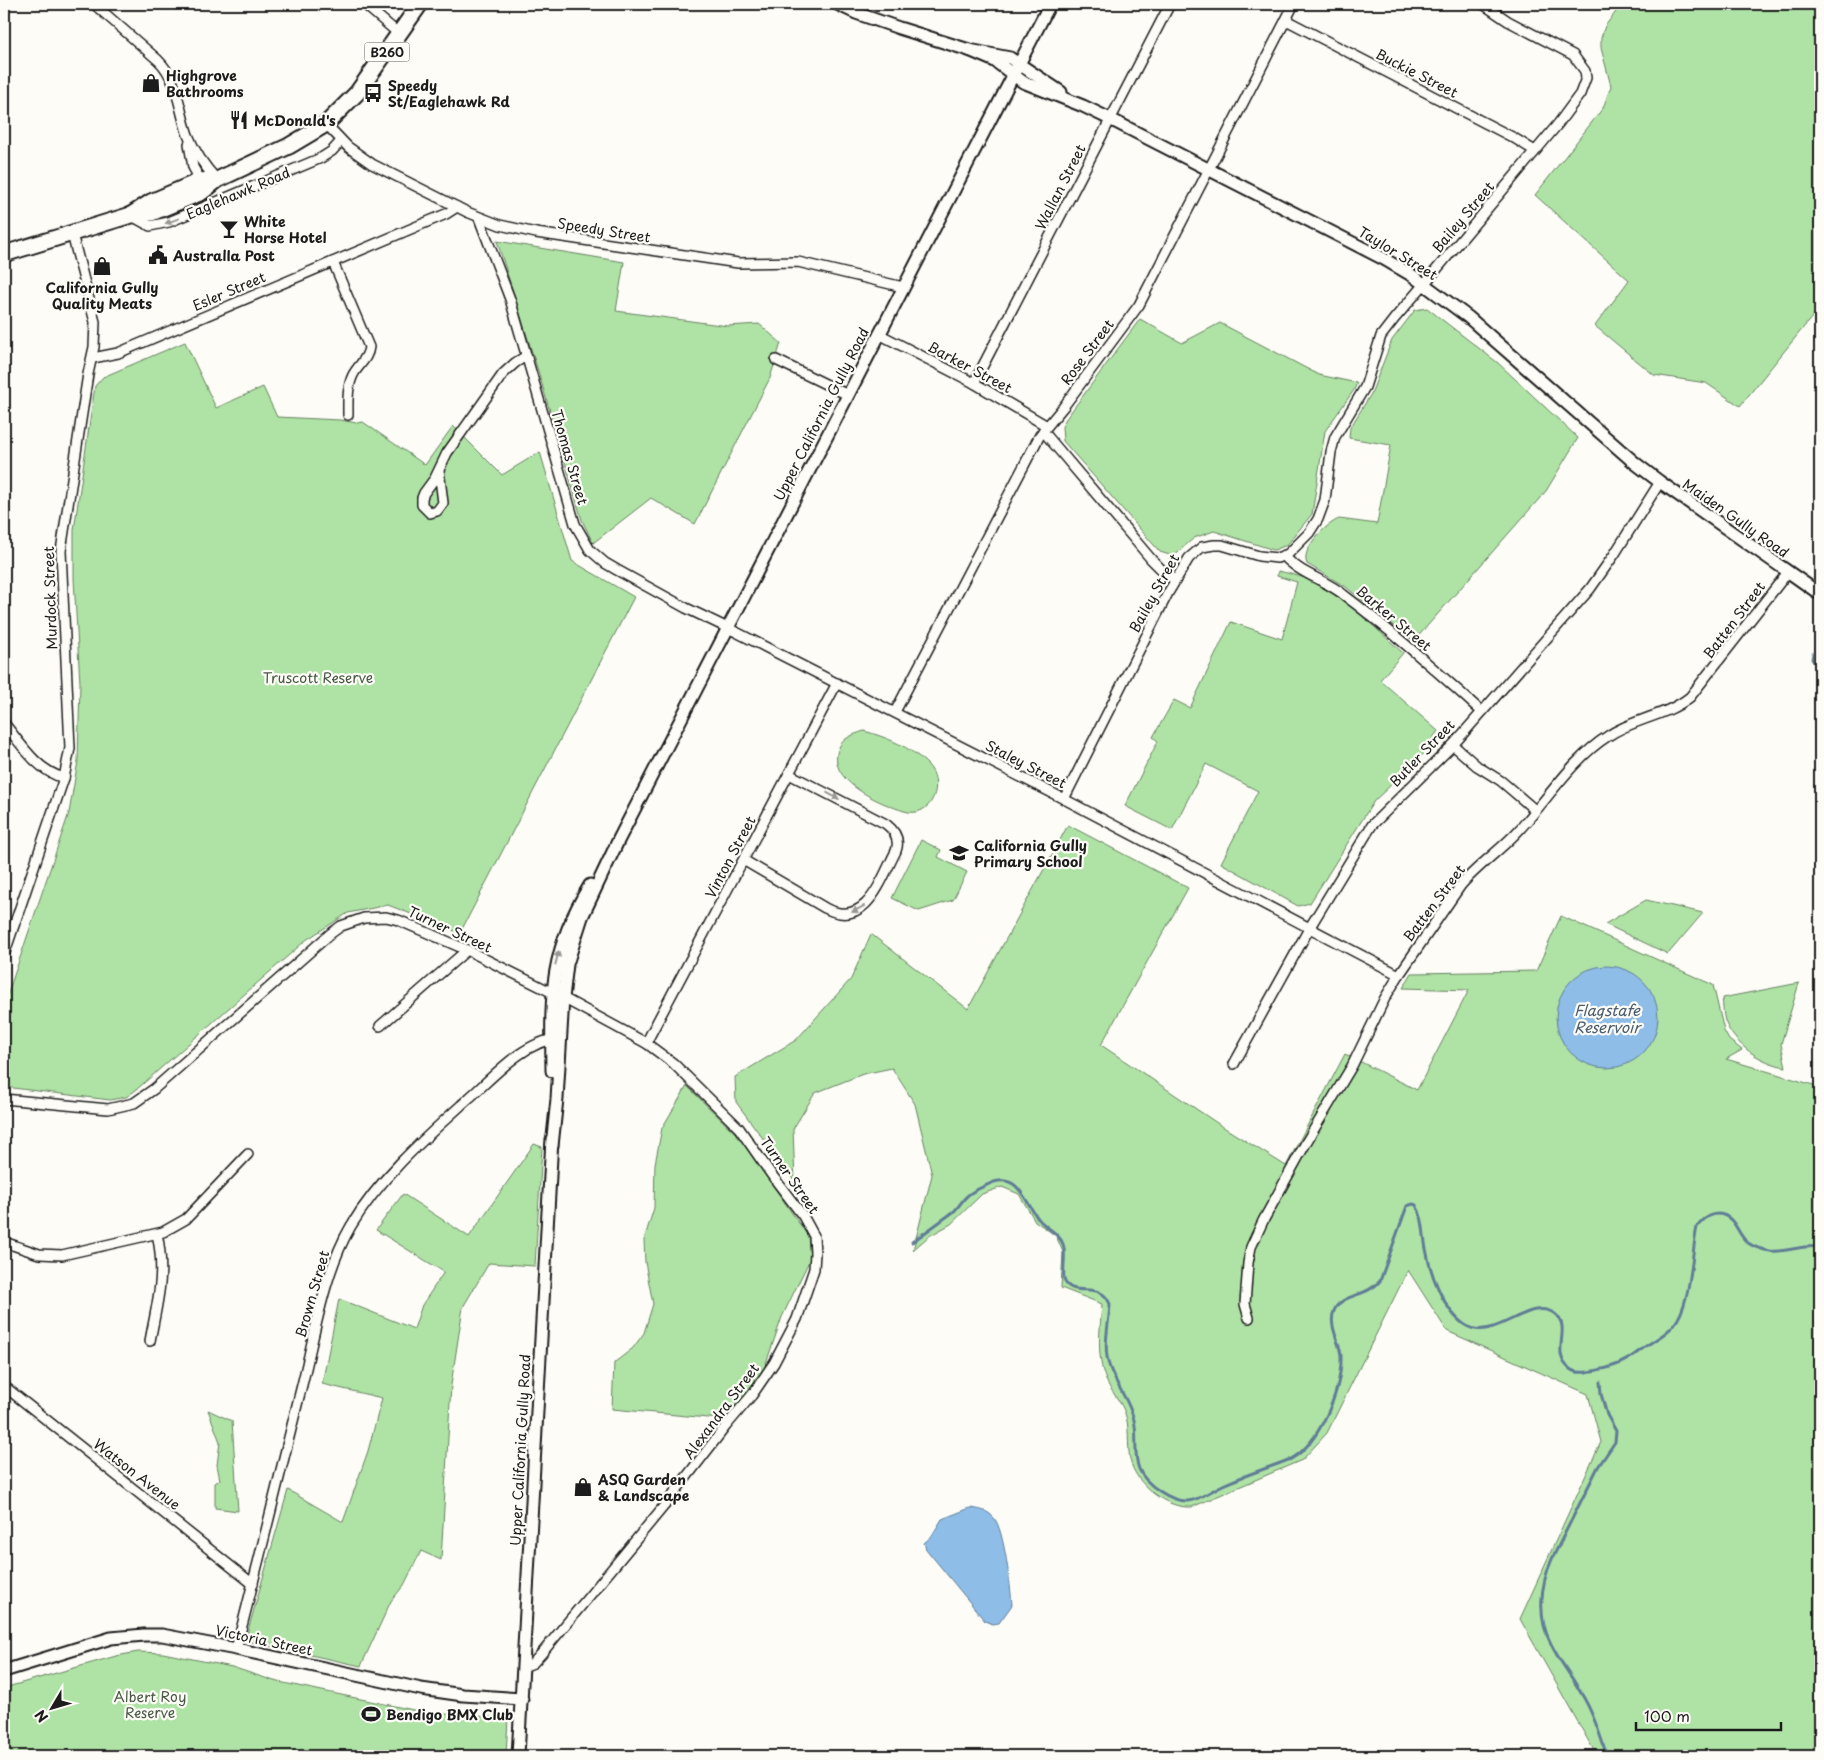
<svg xmlns="http://www.w3.org/2000/svg" width="1824" height="1760" font-family="'Playpen Sans',sans-serif">
<style>
.green{fill:#afe3a5;stroke:#668060}
.water{fill:#8ebde8;stroke:#607d96}
.lines{fill:none;stroke-linecap:round;stroke-linejoin:round}
.stream{stroke:#607d96;stroke-width:3}
.minor-casing{stroke:#1c1c1c;stroke-width:12}
.tertiary-casing{stroke:#1c1c1c;stroke-width:15}
.primary-casing{stroke:#1c1c1c;stroke-width:19}
.minor{stroke:#fdfcf7;stroke-width:9}
.tertiary{stroke:#fdfcf7;stroke-width:11}
.primary{stroke:#fdfcf7;stroke-width:15}
.oneway{fill:#989794}
.labels{text-anchor:middle;dominant-baseline:central;stroke-width:4.5;stroke-linejoin:round;paint-order:stroke}
.shield{fill:#fdfcf7;stroke:#605f5e;stroke-width:1}
.shield-label{font-size:12px;font-weight:bold;fill:#1c1c1c}
.street-label{font-size:14px;fill:#1c1c1c;stroke:#fdfcf7}
.poi-label{font-size:14px;font-weight:bold;fill:#1c1c1c;stroke:#fdfcf7;text-anchor:start}
.park-label{font-size:14px;fill:#485845;stroke:#fdfcf7}
.water-label{font-size:15px;font-style:italic;fill:#4a5c6e;stroke:#fdfcf7}
</style>
<rect width="100%" height="100%" fill="#fdfcf7"/>
<filter id="ink" filterUnits="userSpaceOnUse"><feTurbulence type="fractalNoise" baseFrequency=".02" numOctaves="2"/><feDisplacementMap in="SourceGraphic" scale="10" xChannelSelector="R" yChannelSelector="G"/><feConvolveMatrix kernelMatrix="1 2 1 2 8 2 1 2 1" color-interpolation-filters="sRGB"/></filter>
<g filter="url(#ink)">
<g class="green">
<polygon points="1622,4 1820,4 1820,314 1816,312 1740,406 1706,383 1654,375 1595,326 1629,280 1535,195 1603,108 1611,86 1601,48 1601,38 1605,26"/>
<polygon points="497,241 624,262 616,311 728,326 759,324 781,343 770,378 695,524 651,498 593,543 592,541 582,520 539,374"/>
<path d="M 1427,308 L 1498,363 L 1578,438 L 1546,491 L 1414,641 L 1397,629 L 1346,587 L 1307,564 C 1300,549 1326,524 1339,519 L 1377,524 L 1391,445 L 1349,438 L 1350,428 L 1371,394 L 1392,340 L 1415,310 Z"/>
<polygon points="1140,319 1182,343 1220,323 1319,375 1357,383 1354,390 1325,431 1312,514 1287,545 1274,550 1214,531 1194,538 1173,556 1160,552 1063,441 1062,427 1065,420"/>
<polygon points="185,342 216,408 263,387 277,417 340,420 357,423 363,422 425,465 453,426 502,475 540,452 572,561 634,597 460,933 388,905 348,913 306,940 136,1090 126,1097 110,1100 5,1087 4,1083 4,1005 69,813 78,761 80,683 74,579 74,530 95,386 103,377"/>
<path d="M 1278,571 C 1287,573 1296,575 1305,578 C 1342,594 1373,626 1403,653 L 1380,680 L 1438,731 L 1432,739 L 1435,743 L 1374,801 L 1310,903 L 1298,906 L 1221,863 L 1258,791 L 1206,764 L 1172,830 L 1125,806 L 1158,741 L 1153,737 L 1174,700 L 1190,708 L 1231,622 L 1282,639 L 1297,582 L 1277,576 Z"/>
<path d="M 864,731 C 886,737 911,747 927,764 C 946,782 932,820 904,811 C 882,804 827,782 838,750 C 842,738 852,735 864,731 Z"/>
<path d="M 1068,825 L 1188,888 L 1101,1045 L 1220,1125 L 1286,1166 L 1345,1054 L 1417,1090 L 1469,990 L 1403,988 L 1412,973 L 1536,971 L 1561,916 L 1713,985 L 1724,1031 L 1729,1040 L 1742,1050 L 1726,1059 L 1820,1087 L 1820,1756 L 1597,1756 L 1520,1619 L 1601,1442 L 1588,1394 L 1447,1331 L 1408,1270 L 1327,1433 L 1302,1460 L 1192,1507 C 1166,1509 1135,1484 1130,1459 C 1127,1444 1130,1427 1125,1413 C 1121,1401 1111,1392 1106,1380 C 1096,1356 1100,1330 1102,1304 L 1061,1288 L 1063,1252 L 1056,1236 L 1035,1221 L 1019,1194 L 1002,1187 L 982,1194 L 951,1224 L 929,1236 L 913,1250 L 932,1175 L 915,1104 L 892,1068 L 863,1074 L 815,1093 L 793,1129 L 795,1182 L 736,1102 L 735,1077 L 796,1040 L 851,979 L 871,934 L 968,1009 Z"/>
<polygon points="921,840 941,850 938,857 967,872 953,900 919,911 892,898"/>
<polygon points="1646,900 1703,913 1668,954 1605,924"/>
<path d="M 1799,983 L 1781,1044 L 1786,1067 C 1761,1063 1734,1045 1725,1021 C 1723,1014 1723,1005 1722,998 Z"/>
<polygon points="687,1086 739,1137 808,1236 810,1259 782,1317 764,1369 744,1397 726,1415 719,1419 612,1409 614,1363 633,1348 644,1333 653,1304 645,1262 644,1240 654,1208 655,1164 662,1128"/>
<polygon points="534,1144 542,1147 535,1266 489,1263 463,1307 451,1385 441,1560 421,1551 404,1585 391,1601 361,1666 251,1642 249,1640 247,1634 288,1490 343,1522 368,1451 382,1398 322,1384 339,1299 414,1329 422,1305 444,1272 376,1230 403,1194 469,1237"/>
<polygon points="208,1410 232,1421 238,1511 215,1508 215,1483 220,1480 217,1465 220,1442"/>
<polygon points="138,1652 163,1653 232,1667 274,1681 428,1713 508,1718 506,1756 4,1756 4,1688 116,1656"/>
</g>
<g class="water">
<circle cx="1607" cy="1017" r="51"/>
<path d="M 970,1508 C 978,1509 988,1510 994,1518 C 1004,1529 1011,1589 1012,1605 L 999,1623 L 993,1624 L 985,1621 L 926,1549 L 924,1543 L 931,1537 L 942,1519 Z"/>
</g>
<g class="lines">
<g class="stream">
<polyline points="1820,646 1813,654 1812,659 1820,670"/>
<path d="M 912,1242 L 952,1213 C 959,1208 961,1201 967,1196 C 972,1191 980,1188 987,1185 C 1017,1170 1023,1198 1037,1217 C 1044,1228 1058,1231 1063,1244 C 1067,1255 1061,1275 1065,1282 C 1075,1298 1100,1280 1110,1304 C 1109,1325 1102,1348 1110,1368 C 1117,1387 1129,1400 1134,1420 C 1138,1436 1133,1454 1139,1469 C 1145,1484 1171,1502 1188,1501 C 1200,1500 1212,1490 1223,1485 C 1245,1475 1268,1468 1291,1459 C 1320,1443 1342,1389 1341,1356 C 1340,1342 1328,1325 1334,1311 C 1340,1294 1367,1297 1380,1281 L 1407,1206 L 1413,1204 L 1416,1205 C 1424,1218 1423,1234 1426,1249 C 1430,1273 1444,1311 1465,1325 C 1494,1344 1529,1295 1555,1314 C 1573,1328 1549,1353 1570,1369 C 1578,1376 1597,1370 1607,1368 C 1623,1364 1633,1356 1646,1346 C 1655,1340 1666,1334 1673,1326 C 1692,1304 1691,1254 1697,1227 C 1706,1215 1720,1208 1732,1221 C 1738,1228 1741,1238 1748,1243 C 1754,1247 1763,1250 1770,1251 C 1787,1253 1803,1244 1820,1247"/>
<path d="M 1600,1382 L 1601,1394 L 1607,1415 L 1616,1431 L 1615,1442 L 1598,1467 L 1552,1559 C 1540,1586 1537,1617 1551,1644 C 1559,1661 1572,1676 1581,1693 C 1593,1712 1600,1735 1607,1756"/>
</g>
<g class="minor-casing">
<g id="minor">
<path d="M 94,4 L 158,60 C 178,79 179,110 188,135 C 195,153 204,166 217,180"/>
<polyline points="364,4 399,34"/>
<polyline points="1286,20 1514,138 1535,151"/>
<polyline points="326,124 348,147 372,164 467,212 500,225 536,233 738,263 798,262 903,287"/>
<polyline points="189,144 193,167 202,183"/>
<polyline points="132,216 150,226 169,222 321,158 332,151 341,141"/>
<polyline points="479,218 510,299 575,524 590,550 605,563 617,570 686,608 736,632 1064,799 1399,975"/>
<path d="M 333,262 L 369,347 C 368,359 358,365 353,375 C 347,387 348,402 348,415"/>
<polyline points="879,334 974,383 1047,426"/>
<polyline points="93,358 118,353 446,214 457,207"/>
<polyline points="776,360 848,395"/>
<polyline points="974,383 1170,4"/>
<polyline points="1043,431 1151,559 1165,573 1175,580"/>
<polyline points="439,470 443,503 437,511 430,513 422,505 422,498 424,493 435,478 447,453 503,374 515,363 526,356"/>
<path d="M 1284,556 C 1300,574 1326,580 1344,595 C 1392,631 1437,671 1481,711"/>
<polyline points="895,712 1040,435 1064,406 1139,305 1294,4"/>
<path d="M 4,723 C 21,744 37,771 64,778"/>
<polyline points="1453,745 1477,766 1501,781 1535,810"/>
<polyline points="1064,799 1168,593 1189,558 1202,547 1214,545 1222,545 1259,556 1277,558 1288,554 1309,533 1318,519 1325,500 1331,452 1335,437 1365,387 1381,336 1395,318 1431,276 1558,124 1580,94 1586,78 1585,71 1573,55 1508,21 1483,4"/>
<path d="M 745,861 L 825,908 C 867,930 881,879 896,851 C 900,840 895,831 886,824 L 789,774"/>
<polyline points="4,955 64,778 70,748 61,551 88,374 94,347 95,322 72,234"/>
<polyline points="380,1026 467,950"/>
<polyline points="646,1043 837,683"/>
<polyline points="1234,1064 1310,927 1372,825 1453,745 1590,589 1614,555 1660,482"/>
<polyline points="4,1099 108,1109 134,1103 154,1089 330,934 341,926 364,918 386,917 398,920 467,950 563,998 646,1043 673,1063 739,1128 771,1174 803,1216 814,1236 815,1253 814,1269 797,1319 774,1363 752,1395 726,1426 664,1506 542,1653 533,1663 523,1667"/>
<polyline points="4,1242 39,1254 62,1255 163,1232 186,1219 248,1154"/>
<path d="M 1249,1318 L 1245,1304 L 1248,1263 L 1251,1247 L 1263,1221 L 1307,1141 L 1352,1066 L 1385,998 L 1399,975 L 1461,885 C 1478,865 1501,850 1519,830 C 1547,800 1573,758 1608,736 C 1634,718 1665,717 1690,697 L 1788,572"/>
<path d="M 150,1341 C 157,1303 166,1274 157,1234"/>
<polyline points="4,1386 253,1584"/>
<path d="M 236,1649 C 259,1561 280,1473 302,1385 C 315,1334 324,1272 351,1226 C 380,1177 426,1137 468,1099 C 492,1078 524,1041 557,1039"/>
</g>
</g>
<g class="tertiary-casing">
<g id="tertiary">
<polyline points="837,4 856,13 899,28 969,50 1010,58 1061,92"/>
<polyline points="969,50 995,61 1023,82 1083,106 1110,119 1384,259 1413,276 1468,317 1635,463 1660,482 1820,594"/>
<path d="M 552,1071 C 551,995 549,952 590,885"/>
<polyline points="552,1146 557,1099 563,998 567,964 582,917 619,839 1050,4"/>
<polyline points="4,1671 111,1638 144,1635 162,1635 236,1649 421,1689 463,1695 522,1699"/>
<polyline points="518,1756 552,1139"/>
</g>
</g>
<g class="primary-casing">
<g id="primary">
<polyline points="131,215 151,213 202,192 217,180 289,146 326,124 357,93 420,4"/>
<polyline points="4,254 131,215 151,202 200,181 211,180"/>
</g>
</g>
<use href="#minor" class="minor"/>
<use href="#tertiary" class="tertiary"/>
<use href="#primary" class="primary"/>
</g>
<defs><path id="oneway-solid" d="M-6-.8H1V-3.2L6.5 0L1 3.2V.8H-6Z" transform="scale(1.25)"/></defs>
<g class="oneway">
<use href="#oneway-solid" transform="translate(172 221) rotate(160)"/>
<use href="#oneway-solid" transform="translate(833 796) rotate(28)"/>
<use href="#oneway-solid" transform="translate(858 909) rotate(153)"/>
<use href="#oneway-solid" transform="translate(557 958) rotate(-76)"/>
</g>
</g>
<defs>
<g id="shop-bare" transform="scale(1.5)"><path d="M-5-2.5h2.3a2.7 3.5 0 0 1 5.4 0H5L5.5 6h-11ZM-1.5-2.5h3a1.5 2.3 0 0 0-3 0Z" fill="#1c1c1c" stroke="#fdfcf7" stroke-width="2.5" paint-order="stroke"/></g>
<g id="bus-bare" transform="scale(1.5)"><path d="M-5-6H5V4H4V6H2V4H-2V6H-4V4H-5ZM-3.5-4V0h7V-4ZM-3.5 1.2v1.5H-2V1.2ZM2 1.2v1.5H3.5V1.2Z" fill="#1c1c1c" stroke="#fdfcf7" stroke-width="2.5" paint-order="stroke"/></g>
<g id="restaurant-bare" transform="scale(1.5)"><path d="M-5-6h1v4h1v-4h1v4h1v-4h1v5L-1.5 .5V6h-2V.5L-5-1ZM5-6V6H3V1.5H1.5Q1.5-4 5-6Z" fill="#1c1c1c" stroke="#fdfcf7" stroke-width="2.5" paint-order="stroke"/></g>
<g id="bar-bare" transform="scale(1.5)"><path d="M-6-5H6L.8 .8V4.5H3.5V6h-7V4.5H-.8V.8Z" fill="#1c1c1c" stroke="#fdfcf7" stroke-width="2.5" paint-order="stroke"/></g>
<g id="civic-bare" transform="scale(1.5)"><path d="M-.6-6.5H3V-4.5H.6V-3L4-1V1h2V6H-6V1h2V-1L-.6-3ZM-1.2 2.5V6h2.4V2.5Z" fill="#1c1c1c" stroke="#fdfcf7" stroke-width="2.5" paint-order="stroke"/></g>
<g id="school-bare" transform="scale(1.5)"><path d="M0-5L7-2L0 1L-7-2ZM-4 1L0 2.5L4 1V4Q0 6-4 4Z" fill="#1c1c1c" stroke="#fdfcf7" stroke-width="2.5" paint-order="stroke"/></g>
<g id="stadium-bare" transform="scale(1.5)"><path d="M0-5a6.5 5 0 1 0 0 10a6.5 5 0 1 0 0-10ZM-3.5-1.8h7v3.6h-7Z" fill="#1c1c1c" stroke="#fdfcf7" stroke-width="2.5" paint-order="stroke"/></g>
</defs>
<g fill-rule="evenodd">
<use href="#shop-bare" x="151" y="83"/>
<use href="#bus-bare" x="373" y="93"/>
<use href="#restaurant-bare" x="239" y="120"/>
<use href="#bar-bare" x="229" y="229"/>
<use href="#civic-bare" x="158" y="255"/>
<use href="#shop-bare" x="102" y="266"/>
<use href="#school-bare" x="959" y="853"/>
<use href="#shop-bare" x="583" y="1487"/>
<use href="#stadium-bare" x="371" y="1714"/>
</g>
<g class="labels">
<rect class="shield" x="364.5" y="42.5" width="45" height="19" rx="4"/>
<g class="shield-label">
<text x="387" y="52">B260</text>
</g>
<g class="street-label">
<text transform="translate(1417 73) rotate(27)">Buckie Street</text>
<text transform="translate(1060 187) rotate(-63)">Wallan Street</text>
<text transform="translate(238 193) rotate(-23)">Eaglehawk Road</text>
<text transform="translate(1463 217) rotate(-50)">Bailey Street</text>
<text transform="translate(604 230) rotate(9)">Speedy Street</text>
<text transform="translate(1398 253) rotate(31)">Taylor Street</text>
<text transform="translate(229 291) rotate(-23)">Esler Street</text>
<text transform="translate(1087 352) rotate(-53)">Rose Street</text>
<text transform="translate(970 367) rotate(28)">Barker Street</text>
<text transform="translate(821 414) rotate(-63)">Upper California Gully Road</text>
<text transform="translate(570 457) rotate(74)">Thomas Street</text>
<text transform="translate(1736 518) rotate(35)">Maiden Gully Road</text>
<text transform="translate(1154 593) rotate(-61)">Bailey Street</text>
<text transform="translate(50 598) rotate(-92)">Murdock Street</text>
<text transform="translate(1394 618) rotate(40)">Barker Street</text>
<text transform="translate(1734 620) rotate(-53)">Batten Street</text>
<text transform="translate(1422 753) rotate(-46)">Butler Street</text>
<text transform="translate(1026 764) rotate(27)">Staley Street</text>
<text transform="translate(730 857) rotate(-62)">Vinton Street</text>
<text transform="translate(1434 903) rotate(-53)">Batten Street</text>
<text transform="translate(450 929) rotate(25)">Turner Street</text>
<text transform="translate(790 1175) rotate(55)">Turner Street</text>
<text transform="translate(312 1294) rotate(-74)">Brown Street</text>
<text transform="translate(721 1411) rotate(-53)">Alexandra Street</text>
<text transform="translate(520 1450) rotate(-87)">Upper California Gully Road</text>
<text transform="translate(137 1474) rotate(38)">Watson Avenue</text>
<text transform="translate(264 1640) rotate(12)">Victoria Street</text>
</g>
<g class="poi-label">
<text x="166" y="75">Highgrove<tspan x="166" dy="16">Bathrooms</tspan></text>
<text x="388" y="85">Speedy<tspan x="388" dy="16">St/Eaglehawk Rd</tspan></text>
<text x="254" y="120">McDonald's</text>
<text x="244" y="221">White<tspan x="244" dy="16">Horse Hotel</tspan></text>
<text x="173" y="255">AustralIa Post</text>
<text x="102" y="287" text-anchor="middle">California Gully<tspan x="102" dy="16">Quality Meats</tspan></text>
<text x="974" y="845">California Gully<tspan x="974" dy="16">Primary School</tspan></text>
<text x="598" y="1479">ASQ Garden<tspan x="598" dy="16">&amp; Landscape</tspan></text>
<text x="386" y="1714">Bendigo BMX Club</text>
</g>
<g class="park-label">
<text x="318" y="677">Truscott Reserve</text>
<text x="150" y="1696">Albert Roy<tspan x="150" dy="16">Reserve</tspan></text>
</g>
<g class="water-label">
<text x="1607" y="1009">Flagstafe<tspan x="1607" dy="17">Reservoir</tspan></text>
</g>
</g>
<rect width="1824" height="1760" fill="none" stroke="#fdfcf7" stroke-width="20"/>
<rect x="10" y="10" width="1804" height="1740" fill="none" stroke="#1c1c1c" stroke-width="2" filter="url(#ink)"/>
<g transform="translate(52 1708) rotate(232)" stroke="#fdfcf7" stroke-width="4" paint-order="stroke">
<path d="M0-4L9 19L0 12L-9 19Z" fill="#1c1c1c"/>
<text y="-8" font-size="14" font-weight="bold" text-anchor="middle" fill="#1c1c1c">N</text>
</g>
<path d="M1636 1722v8h145v-8" fill="none" stroke="#1c1c1c" stroke-width="2.5"/>
<text x="1644" y="1722" font-size="15" fill="#1c1c1c" stroke="#fdfcf7" stroke-width="4" paint-order="stroke">100 m</text>
</svg>
